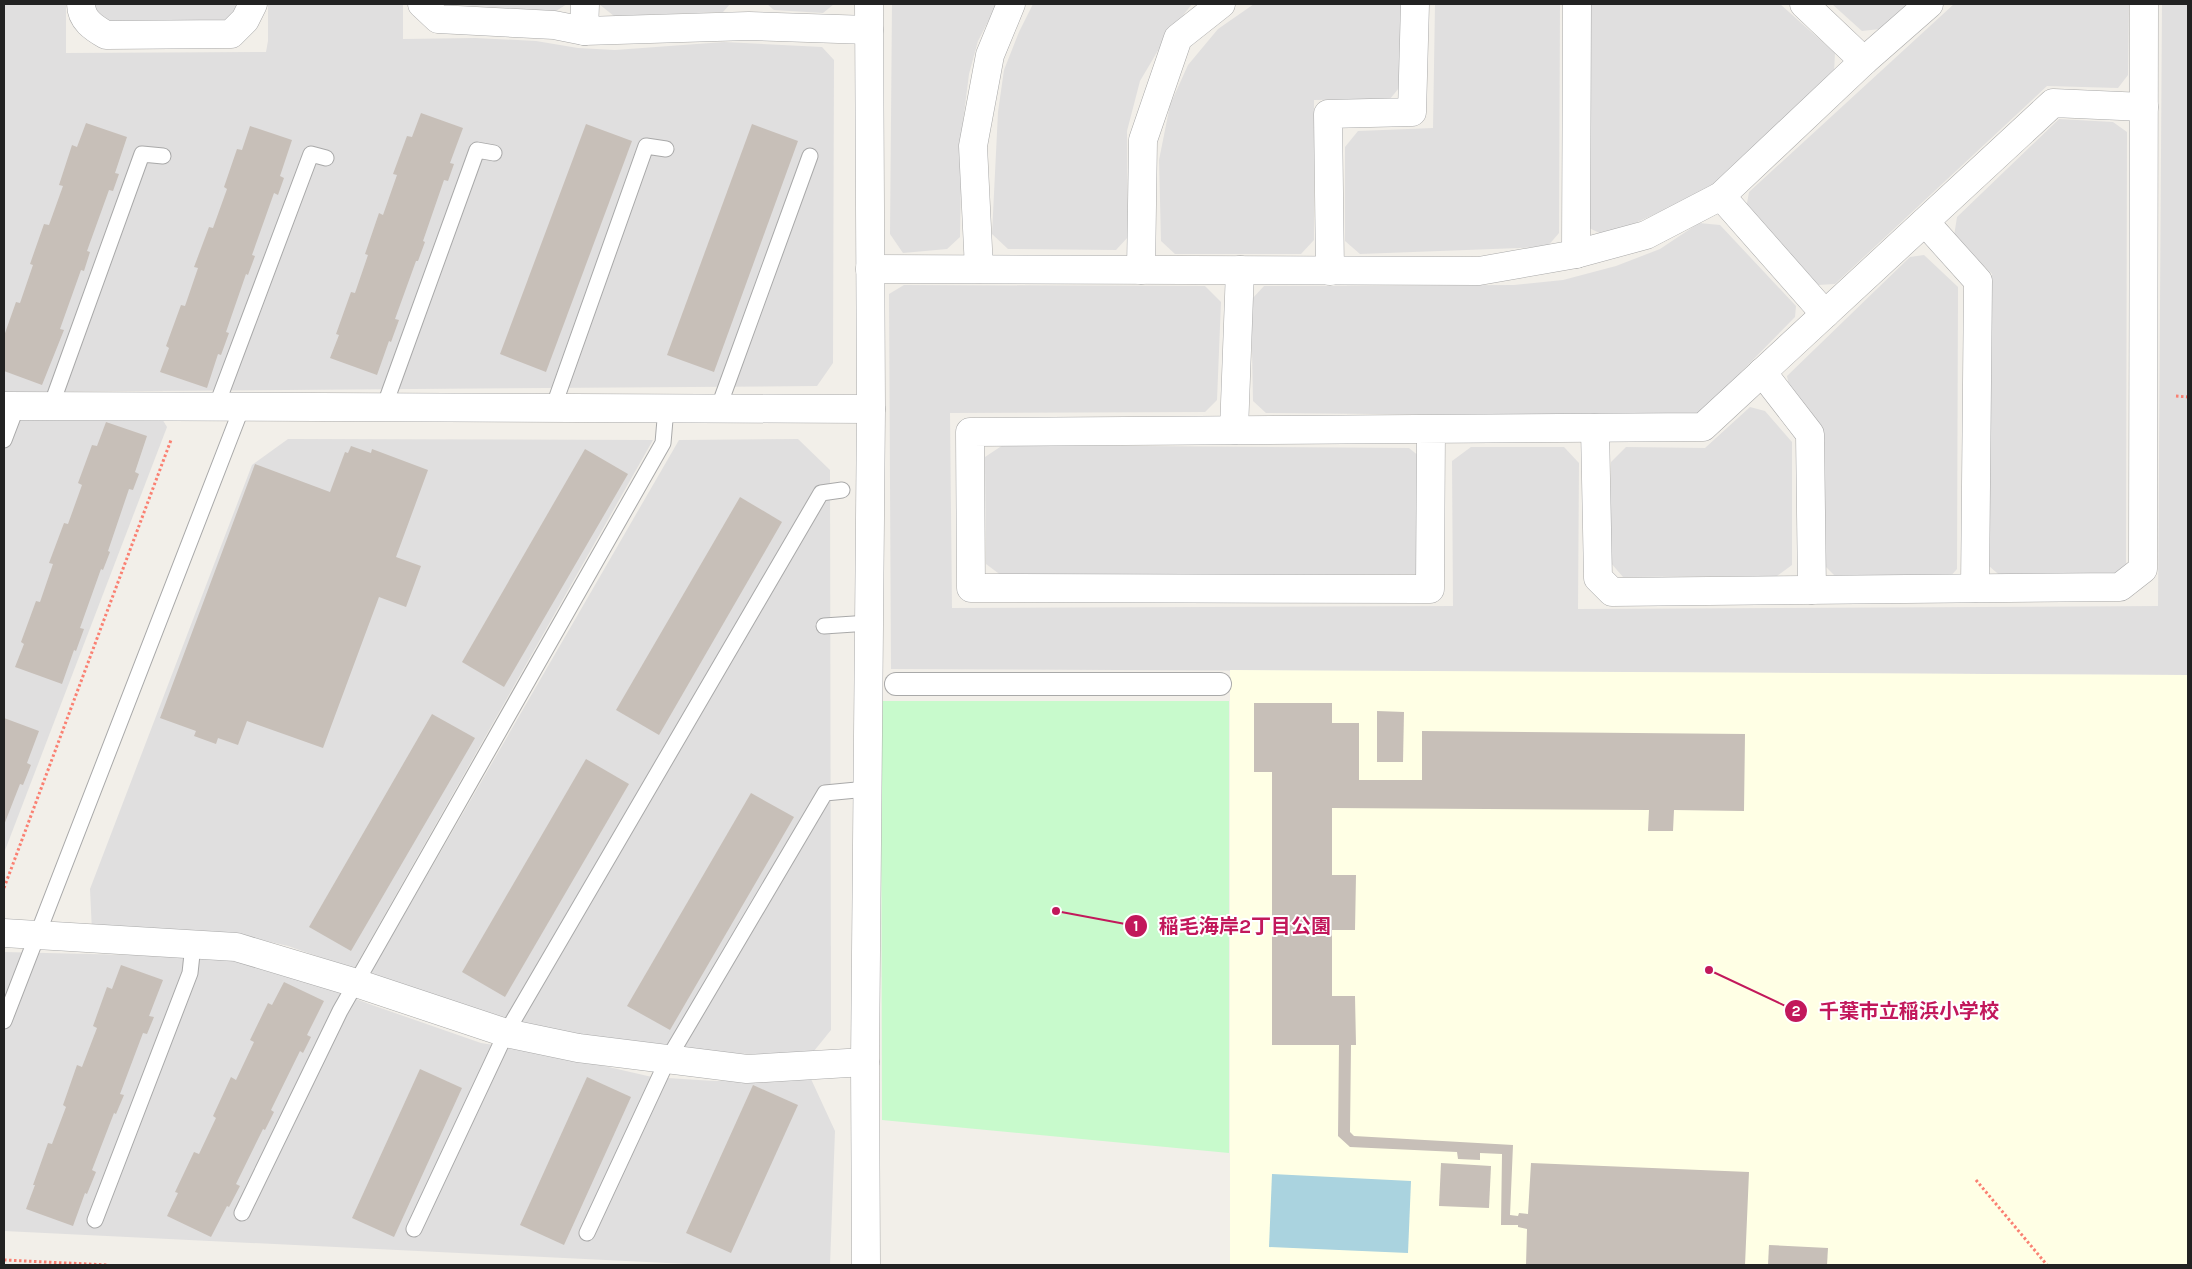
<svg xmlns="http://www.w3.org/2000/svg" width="2192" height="1269" font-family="Karla,'Noto Sans JP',sans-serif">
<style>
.residential{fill:#e0dfdf}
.education{fill:#ffffe5}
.park{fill:#c8facc}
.water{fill:#aad3df}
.building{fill:#c7bfb8}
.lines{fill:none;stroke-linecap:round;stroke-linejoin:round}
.service-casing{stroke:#a9a9a9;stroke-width:17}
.pedestrian-casing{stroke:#a9a9a9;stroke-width:24}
.minor-casing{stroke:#a9a9a9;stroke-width:29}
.tertiary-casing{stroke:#a9a9a9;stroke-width:29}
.path{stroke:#fa8072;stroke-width:3;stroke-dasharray:2.5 2.5;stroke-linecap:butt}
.service{stroke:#fff;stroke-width:15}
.pedestrian{stroke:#fff;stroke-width:22}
.minor{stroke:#fff;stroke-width:28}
.tertiary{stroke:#fff;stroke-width:28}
.leader{fill:none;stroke:#c2185b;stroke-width:2}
.callout-dot{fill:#c2185b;stroke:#fff;stroke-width:2}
.mark-label{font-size:15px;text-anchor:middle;font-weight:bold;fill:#fff}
.callout-label{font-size:20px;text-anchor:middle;font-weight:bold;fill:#c2185b;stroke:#fff;stroke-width:4;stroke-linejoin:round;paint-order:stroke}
</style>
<rect width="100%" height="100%" fill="#f2efe9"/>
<g class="residential">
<polygon points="4,4 66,4 66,53 266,52 268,41 268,4 403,4 403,39 475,38 536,41 578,48 615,50 724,42 822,47 834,60 833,363 817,386 4,392"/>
<polygon points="95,4 238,4 238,9 225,22 111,23 95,11"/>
<polygon points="441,4 567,4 556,11"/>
<polygon points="599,4 730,4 723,12 614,16"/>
<polygon points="767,4 834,4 823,13 774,10"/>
<polygon points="892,4 997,4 978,41 969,74 962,130 960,237 947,249 903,253 890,234"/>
<polygon points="1033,4 1192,4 1166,37 1140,81 1127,131 1128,237 1116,250 1008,249 992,234 998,112 1004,70 1019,32"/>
<polygon points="1254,4 1407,4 1403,83 1390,99 1314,100 1314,240 1301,254 1175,254 1161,241 1159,160 1170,105 1188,65 1218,29"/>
<polygon points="1435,4 1560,4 1559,233 1547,247 1360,254 1345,241 1345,147 1358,131 1433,128"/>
<polygon points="1589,4 1780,4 1835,53 1834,72 1718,182 1680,203 1606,236 1589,228"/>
<polygon points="1832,4 1908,4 1880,29 1862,31"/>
<polygon points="1954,4 2129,4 2128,75 2118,88 2047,86 1835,284 1818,285 1746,209 1749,192"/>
<polygon points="2162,4 2188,4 2188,675 891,669 889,294 904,285 1205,286 1221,302 1217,400 1205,412 950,413 952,608 1453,606 1452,461 1471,447 1564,447 1579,463 1578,609 2158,606"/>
<polygon points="2059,119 2113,122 2127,132 2126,566 2112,578 2004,579 1989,566 1992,274 1954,236 1957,217"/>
<polygon points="1699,223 1720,225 1796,306 1795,317 1697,417 1266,413 1253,401 1251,300 1264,286 1514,285 1563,280 1616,266 1660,249"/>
<polygon points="1924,255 1958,287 1957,569 1947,580 1839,580 1825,566 1787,376 1910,257"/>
<polygon points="1750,407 1765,411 1792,442 1792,565 1777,576 1623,577 1610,562 1611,462 1626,447 1705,448"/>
<polygon points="159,414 167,427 4,853 4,415"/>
<polygon points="288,439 653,440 354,969 288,946 240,935 92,932 90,889 252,465"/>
<polygon points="798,439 830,470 831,1030 810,1056 693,1052 536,1030 378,979 371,972 679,440"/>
<polygon points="1003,445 1409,448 1425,461 1419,574 1002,576 986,564 985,457"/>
<polygon points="4,952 217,957 275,968 372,1005 481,1043 552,1054 652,1077 714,1081 811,1079 835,1131 830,1265 708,1265 4,1231"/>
</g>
<polygon class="education" points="1230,670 2188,675 2188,1265 1230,1265"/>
<polygon class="park" points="881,701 1229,701 1229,1153 882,1120"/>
<polygon class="water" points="1272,1174 1411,1181 1408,1253 1269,1247"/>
<g class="building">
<polygon points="421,113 463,128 450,163 454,164 448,181 444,180 423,241 425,242 418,261 416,261 395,319 399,320 391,342 389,341 377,375 330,358 339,335 336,334 351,292 355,293 368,255 365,254 379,213 383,215 397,175 393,174 407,136 412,137"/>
<polygon points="86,123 127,137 115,173 119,174 113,191 109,190 87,251 90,252 84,271 81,270 60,329 64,330 42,385 4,371 4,336 16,302 20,303 33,265 30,264 44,224 49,225 63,186 59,185 72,145 77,147"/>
<polygon points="586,124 632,141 546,372 500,354"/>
<polygon points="752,124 798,141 714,372 667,355"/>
<polygon points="250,126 292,140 280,176 284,178 278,195 274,193 252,255 255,256 248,275 246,274 226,332 229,333 221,355 218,354 207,388 160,372 169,348 166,346 181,305 185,306 198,268 194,267 209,227 213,228 227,189 224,187 237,149 242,150"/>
<polygon points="106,422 147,436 135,472 139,474 133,490 129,489 108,551 110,552 103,570 101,569 80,628 84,629 76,651 74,650 62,684 15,667 24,644 21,642 36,601 40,602 53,564 49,563 64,523 68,524 82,485 78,483 92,445 97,446"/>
<polygon points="351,446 371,453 372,449 428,470 396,557 421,566 406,607 379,597 323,748 247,721 238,745 218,738 216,744 194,736 196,731 160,718 255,464 330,492 345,452 348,453"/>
<polygon points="585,449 628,474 504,687 462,662"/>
<polygon points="740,497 782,522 659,735 616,710"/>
<polygon points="1254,703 1332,703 1332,723 1359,723 1359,780 1422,780 1422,731 1745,734 1744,811 1674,810 1673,831 1648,831 1649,810 1332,808 1332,875 1356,875 1355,930 1332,930 1332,996 1355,996 1356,1045 1351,1045 1350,1132 1354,1136 1513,1145 1510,1215 1518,1216 1519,1213 1528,1214 1531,1163 1749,1172 1745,1265 1526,1265 1527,1229 1518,1227 1518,1225 1501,1225 1502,1154 1480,1153 1480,1160 1458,1159 1457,1152 1350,1147 1338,1136 1339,1045 1272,1045 1272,772 1254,772"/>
<polygon points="1377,711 1404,712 1403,762 1377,762"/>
<polygon points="432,714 475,738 351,951 309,927"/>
<polygon points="4,718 39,731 27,763 31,765 23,785 20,784 4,825"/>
<polygon points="586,759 629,784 505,997 462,972"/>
<polygon points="751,793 794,817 670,1030 627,1006"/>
<polygon points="121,965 163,980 149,1016 154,1017 147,1034 143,1033 120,1094 124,1095 116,1114 114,1113 92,1170 96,1172 87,1194 85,1193 73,1226 26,1209 35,1185 33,1185 48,1143 52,1144 66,1107 63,1105 77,1065 82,1067 97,1028 93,1026 107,987 112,989"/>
<polygon points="284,982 324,1001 307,1035 311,1037 303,1053 300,1051 271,1110 274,1112 265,1130 263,1129 236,1184 240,1186 229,1207 227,1206 211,1237 167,1216 178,1193 175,1192 194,1152 199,1154 216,1118 213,1116 231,1077 236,1080 254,1042 250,1040 268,1003 272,1005"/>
<polygon points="420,1069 462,1088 394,1237 352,1218"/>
<polygon points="587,1077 631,1097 564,1245 520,1225"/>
<polygon points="753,1085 798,1105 731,1253 686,1233"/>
<polygon points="1441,1163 1491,1166 1489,1208 1439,1206"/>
<polygon points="1769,1245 1828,1248 1827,1265 1768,1265"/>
</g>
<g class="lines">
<g class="service-casing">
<g id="service">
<polyline points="51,406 142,154 163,156"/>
<polyline points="216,407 311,154 326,158"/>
<polyline points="384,407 477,150 494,153"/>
<polyline points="553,408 646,146 666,149"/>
<polyline points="718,409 810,156"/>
<polyline points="4,440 17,406"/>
<polyline points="824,626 869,623"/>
<polyline points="4,1021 242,407"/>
<polyline points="242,1213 340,1011 663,443 666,408"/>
<polyline points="95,1220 190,973 193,945"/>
<polyline points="414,1229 506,1033 821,493 842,490"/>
<polyline points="587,1233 668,1059 825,793 867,789"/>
</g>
</g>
<g class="pedestrian-casing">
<polyline id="pedestrian" points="896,684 1220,684"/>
</g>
<g class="minor-casing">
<g id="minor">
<path d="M 81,4 C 81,20 94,28 106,35 L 231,34 L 245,20 L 253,4"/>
<polyline points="422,4 438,19 554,25 584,31 749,26 869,30"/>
<polyline points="1804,4 1864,61"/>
<polyline points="584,31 585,4"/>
<polyline points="1721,196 1825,314"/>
<polyline points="1925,222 1978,281 1975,588"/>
<polyline points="1576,254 1577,4"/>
<polyline points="870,269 1479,271 1576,254 1646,235 1721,196 1864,61 1929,4"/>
<polyline points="979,269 973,146 990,55 1011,4"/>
<polyline points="1141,270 1143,140 1178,38 1221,4"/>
<polyline points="1330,271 1328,114 1412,112 1415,4"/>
<polyline points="1762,372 1810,434 1812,590"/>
<polyline points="4,406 871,409"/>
<polyline points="1595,428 1598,578 1612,592 2120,587 2143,569 2144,4"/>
<polyline points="1431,429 1430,589 971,588 970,432 1703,427 2053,103 2144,107"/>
<polyline points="1234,430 1240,270"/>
<polyline points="4,933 236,947 356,983 506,1033 578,1048 747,1069 865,1062"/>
</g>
</g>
<g class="tertiary-casing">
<polyline id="tertiary" points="866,1265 865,1062 871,409 869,4"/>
</g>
<g class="path">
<polyline points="2176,396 2188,397"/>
<polyline points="4,888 171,440"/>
<polyline points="1976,1180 2047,1265"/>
<polyline points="4,1260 108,1265"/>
</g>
<use href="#service" class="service"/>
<use href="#pedestrian" class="pedestrian"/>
<use href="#minor" class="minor"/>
<use href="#tertiary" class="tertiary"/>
</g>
<path class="leader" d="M1056 911L1136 926M1709 970L1796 1011"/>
<g class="callout-dot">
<circle cx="1056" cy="911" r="5"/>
<circle cx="1709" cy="970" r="5"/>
<circle cx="1136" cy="926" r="12"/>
<circle cx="1796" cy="1011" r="12"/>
</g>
<g class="mark-label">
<text x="1136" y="931">1</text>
<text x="1796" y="1016">2</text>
</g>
<g class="callout-label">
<text x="1245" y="933">稲毛海岸2丁目公園</text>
<text x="1909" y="1018">千葉市立稲浜小学校</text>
</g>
<rect width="2192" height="1269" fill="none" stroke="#222222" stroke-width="10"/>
</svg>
